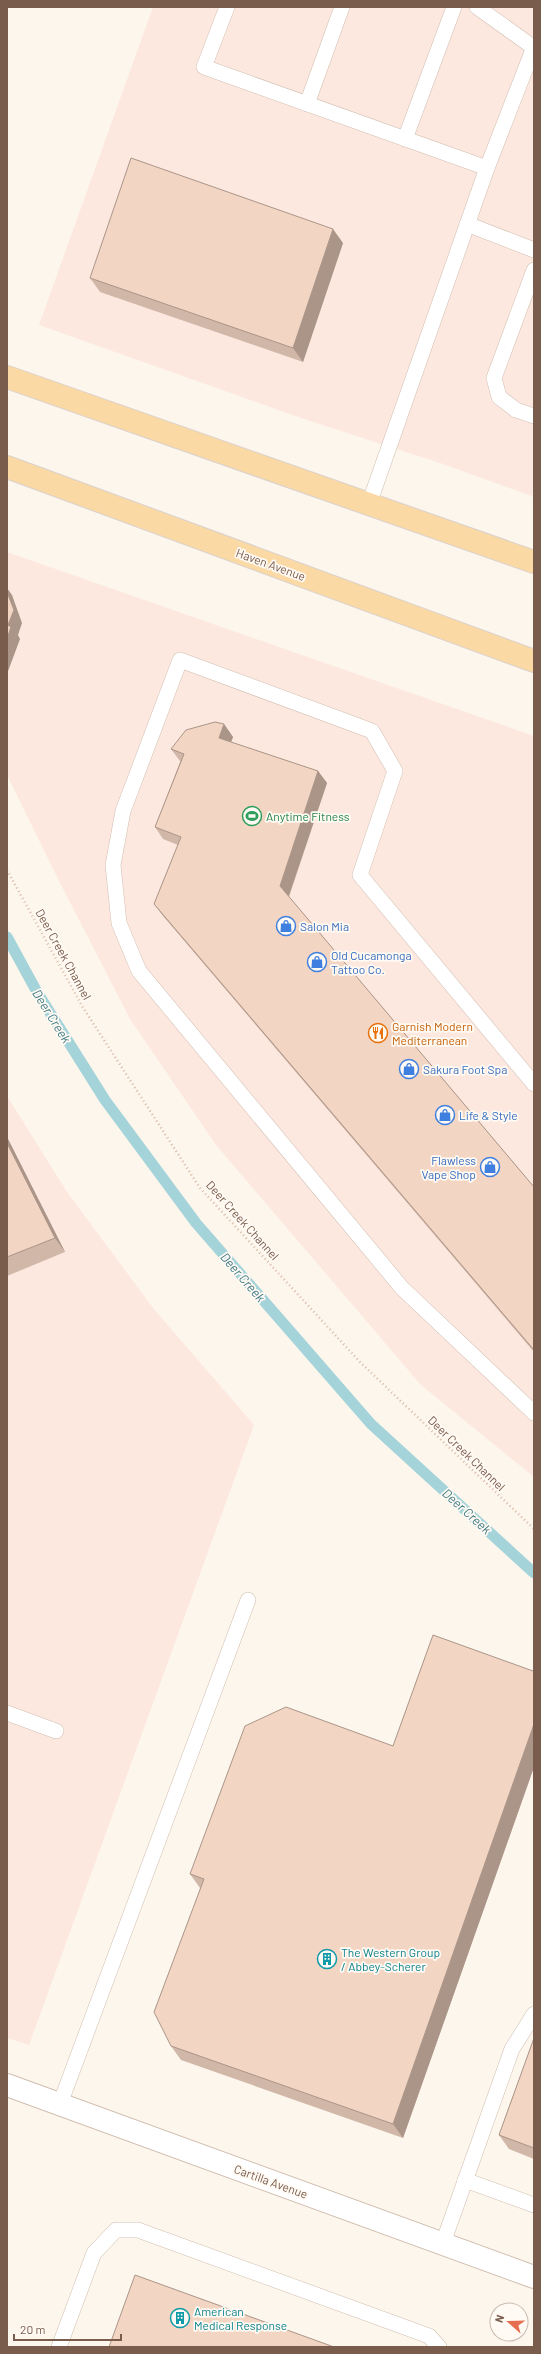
<svg xmlns="http://www.w3.org/2000/svg" width="541" height="2354" font-family="Barlow,sans-serif">
<style>
.commercial{fill:#fde8e0}
.lines{fill:none;stroke-linecap:round;stroke-linejoin:round}
.stream{stroke:#a5d3da;stroke-width:11}
.service-casing{stroke:#d1beb0;stroke-width:16}
.minor-casing{stroke:#d1beb0;stroke-width:24}
.primary-casing{stroke:#dad1cd;stroke-width:24}
.path{stroke:#d9b8a5;stroke-width:2.5;stroke-dasharray:1 3;stroke-linecap:butt}
.service{stroke:#fff;stroke-width:15}
.minor{stroke:#fff;stroke-width:22}
.primary{stroke:#fbd9a5;stroke-width:22}
.wall{fill:#d1b7a8}
.shaded-wall{fill:#aa9588}
.building{fill:#f3d5c3;stroke:#aa9588}
.labels{text-anchor:middle;dominant-baseline:central;stroke-width:3.5;stroke-linejoin:round;paint-order:stroke}
.street-label{font-size:12px;fill:#7a5c4d;stroke:#fffaf3}
.leisure-label{font-size:12px;fill:#27864d;stroke:#fffaf3;text-anchor:start}
.shop-label{font-size:12px;fill:#366cbe;stroke:#fffaf3;text-anchor:start}
.food-label{font-size:12px;fill:#c56008;stroke:#fffaf3;text-anchor:start}
.culture-label{font-size:12px;fill:#0d838f;stroke:#fffaf3;text-anchor:start}
.water-label{font-size:13px;font-style:italic;fill:#437c86;stroke:#fffaf3}
</style>
<rect width="100%" height="100%" fill="#fdf6ec"/>
<g class="commercial">
<polygon points="153,7 534,7 534,497 443,464 301,418 39,325"/>
<polygon points="7,552 534,736 534,1477 421,1385 216,1145 130,1019 59,881 7,775"/>
<polygon points="7,1096 67,1192 153,1308 254,1425 29,2045 7,2038"/>
</g>
<g class="lines">
<polyline class="stream" points="7,937 37,992 105,1100 196,1223 371,1424 534,1573"/>
<g class="service-casing">
<g id="service">
<polyline points="227,7 204,67 487,168"/>
<polyline points="477,7 533,47"/>
<polyline points="307,104 342,7"/>
<polyline points="405,139 454,7"/>
<polyline points="467,224 534,250"/>
<polyline points="534,270 494,378 499,397 516,410 534,416"/>
<polyline points="369,504 487,168 534,47"/>
<polyline points="534,1084 360,875 395,771 372,731 180,660 123,811 113,865 119,923 139,971 402,1288 534,1413"/>
<polyline points="7,1713 56,1731"/>
<polyline points="60,2104 248,1600"/>
<polyline points="465,2180 534,2205"/>
<polyline points="443,2243 512,2049 534,2014"/>
<polyline points="59,2347 94,2253 116,2230 138,2230 429,2336 439,2347"/>
</g>
</g>
<g class="minor-casing">
<polyline id="minor" points="7,2085 534,2277"/>
</g>
<g class="primary-casing">
<g id="primary">
<polyline points="7,377 534,562"/>
<polyline points="7,467 534,661"/>
</g>
</g>
<polyline class="path" points="7,870 82,1006 200,1188 360,1362 534,1529"/>
<use href="#service" class="service"/>
<use href="#minor" class="minor"/>
<use href="#primary" class="primary"/>
</g>
<g class="wall">
<polygon points="343,243 303,362 100,292 90,278"/>
<polygon points="224,724 233,737 231,742 318,771 327,783 289,897 534,1187 534,1352 163,916 154,904 178,845 163,839 155,827 180,762 180,761 171,749"/>
<polygon points="7,1137 65,1252 7,1276"/>
<polygon points="534,1672 534,1767 403,2138 181,2060 171,2046 200,1888 190,1874 393,1746"/>
<polygon points="534,2038 534,2159 509,2149 499,2135"/>
</g>
<g class="shaded-wall">
<polygon points="333,229 343,243 303,362 293,348"/>
<polygon points="7,588 12,595 22,623 18,635 20,639 7,674 7,639 8,625"/>
<polygon points="224,724 233,737 228,750 219,738"/>
<polygon points="318,771 327,783 288,898 280,886"/>
<polygon points="7,1137 65,1252 55,1238 7,1143"/>
<polygon points="534,1724 534,1767 403,2138 393,2124"/>
</g>
<g class="building">
<polygon points="131,158 333,229 293,348 90,278"/>
<polygon points="7,592 14,610 8,625 11,627 7,639"/>
<polygon points="215,722 224,724 219,738 318,771 280,886 534,1187 534,1350 154,904 181,837 155,827 184,754 171,749 186,730"/>
<polygon points="7,1143 55,1238 7,1257"/>
<polygon points="433,1635 533,1671 534,1672 534,1724 393,2124 171,2046 154,2012 204,1879 190,1874 245,1726 286,1707 393,1746"/>
<polygon points="534,2038 534,2148 499,2135"/>
<polygon points="135,2275 334,2347 109,2347"/>
</g>
<defs>
<g id="stadium-ring" transform="scale(1)"><circle r="9.5" fill="#fffaf3" stroke="#2e9e5b" stroke-width="1.5"/><path d="M0-5a6.5 5 0 1 0 0 10a6.5 5 0 1 0 0-10ZM-3.5-1.8h7v3.6h-7Z" fill="#2e9e5b"/></g>
<g id="shop-ring" transform="scale(1)"><circle r="9.5" fill="#fffaf3" stroke="#3f7fe0" stroke-width="1.5"/><path d="M-5-2.5h2.3a2.7 3.5 0 0 1 5.4 0H5L5.5 6h-11ZM-1.5-2.5h3a1.5 2.3 0 0 0-3 0Z" fill="#3f7fe0"/></g>
<g id="restaurant-ring" transform="scale(1)"><circle r="9.5" fill="#fffaf3" stroke="#e8710a" stroke-width="1.5"/><path d="M-5-6h1v4h1v-4h1v4h1v-4h1v5L-1.5 .5V6h-2V.5L-5-1ZM5-6V6H3V1.5H1.5Q1.5-4 5-6Z" fill="#e8710a"/></g>
<g id="building-ring" transform="scale(1)"><circle r="9.5" fill="#fffaf3" stroke="#0f9aa8" stroke-width="1.5"/><path d="M-4-6H4V6H1V3H-1V6H-4ZM-2.5-4.3h1.7v1.8h-1.7ZM.8-4.3h1.7v1.8H.8ZM-2.5-1h1.7V.8h-1.7ZM.8-1h1.7V.8H.8Z" fill="#0f9aa8"/></g>
</defs>
<g fill-rule="evenodd">
<use href="#stadium-ring" x="252" y="816"/>
<use href="#shop-ring" x="286" y="926"/>
<use href="#shop-ring" x="317" y="962"/>
<use href="#restaurant-ring" x="378" y="1033"/>
<use href="#shop-ring" x="409" y="1069"/>
<use href="#shop-ring" x="445" y="1115"/>
<use href="#shop-ring" x="490" y="1167"/>
<use href="#building-ring" x="327" y="1959"/>
<use href="#building-ring" x="180" y="2318"/>
</g>
<g class="labels">
<g class="street-label">
<text transform="translate(271 564) rotate(20)">Haven Avenue</text>
<text transform="translate(64 954) rotate(61)">Deer Creek Channel</text>
<text transform="translate(243 1220) rotate(48)">Deer Creek Channel</text>
<text transform="translate(467 1453) rotate(44)">Deer Creek Channel</text>
<text transform="translate(271 2181) rotate(20)">Cartilla Avenue</text>
</g>
<g class="leisure-label">
<text x="266" y="816">Anytime Fitness</text>
</g>
<g class="shop-label">
<text x="300" y="926">Salon Mia</text>
<text x="331" y="955">Old Cucamonga<tspan x="331" dy="14">Tattoo Co.</tspan></text>
<text x="423" y="1069">Sakura Foot Spa</text>
<text x="459" y="1115">Life &amp; Style</text>
<text x="476" y="1160" text-anchor="end">Flawless<tspan x="476" dy="14">Vape Shop</tspan></text>
</g>
<g class="food-label">
<text x="392" y="1026">Garnish Modern<tspan x="392" dy="14">Mediterranean</tspan></text>
</g>
<g class="culture-label">
<text x="341" y="1952">The Western Group<tspan x="341" dy="14">/ Abbey-Scherer</tspan></text>
<text x="194" y="2311">American<tspan x="194" dy="14">Medical Response</tspan></text>
</g>
<g class="water-label">
<text transform="translate(52 1016) rotate(58)">Deer Creek</text>
<text transform="translate(243 1277) rotate(49)">Deer Creek</text>
<text transform="translate(467 1511) rotate(42)">Deer Creek</text>
</g>
</g>
<rect width="541" height="2354" fill="none" stroke="#7a5c4d" stroke-width="16"/>
<g transform="translate(509 2322) rotate(290)"><circle r="19" fill="#fffaf3" stroke="#cabbb1"/>
<path d="M0-3L7 15L0 10L-7 15Z" fill="#e76f51"/>
<text y="-6" font-size="11" font-weight="bold" text-anchor="middle" fill="#7a5c4d">N</text>
</g>
<path d="M14 2334v6h107v-6" fill="none" stroke="#7a5c4d" stroke-width="2"/>
<text x="20" y="2334" font-size="12" fill="#7a5c4d" stroke="#fffaf3" stroke-width="3" paint-order="stroke">20 m</text>
</svg>
